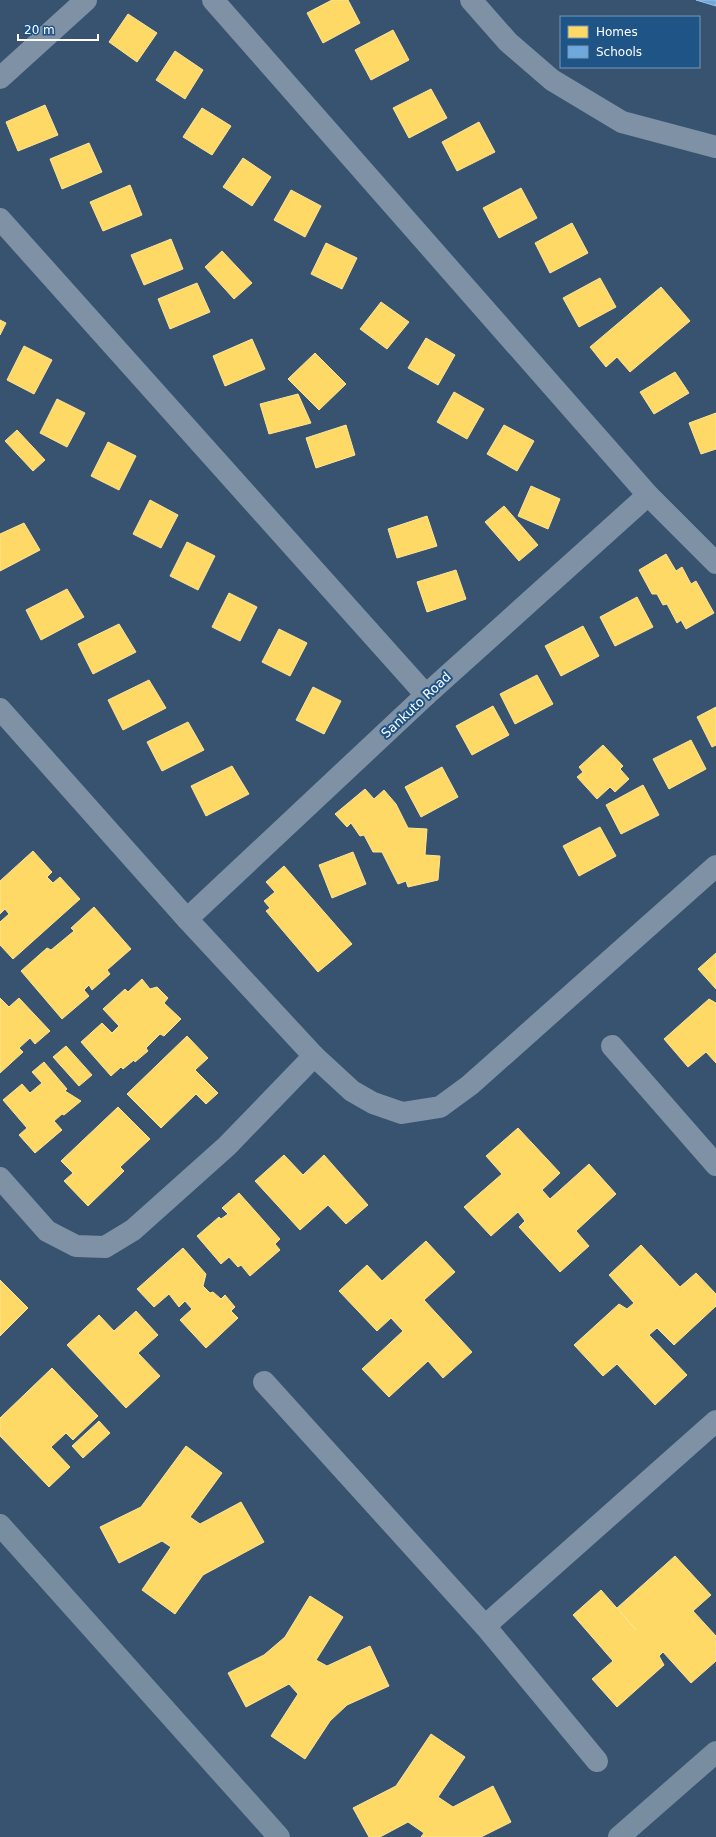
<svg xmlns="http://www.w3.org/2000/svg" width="716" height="1837" font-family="'DejaVu Sans',sans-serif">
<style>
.homes{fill:#ffd966;stroke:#ffe494}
.schools{fill:#6fa8dc;stroke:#9ac2e6}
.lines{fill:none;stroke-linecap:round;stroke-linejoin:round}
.street{stroke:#7e91a5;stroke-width:22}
.secondary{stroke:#798da0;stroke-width:22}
.labels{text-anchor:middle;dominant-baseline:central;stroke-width:4;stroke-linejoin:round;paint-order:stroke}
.street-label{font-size:13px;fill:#fff;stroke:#1f5487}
</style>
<rect width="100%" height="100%" fill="#37536f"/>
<g class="homes">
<polygon points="332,0 348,0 360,23 323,43 307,13"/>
<polygon points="128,14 157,33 137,62 109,42"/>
<polygon points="393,30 409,60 371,80 355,50"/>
<polygon points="175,51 203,70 185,99 156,80"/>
<polygon points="431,89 447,118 409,138 393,108"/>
<polygon points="45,105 58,135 18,151 6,122"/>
<polygon points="202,108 231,126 212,155 183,137"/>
<polygon points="479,122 495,152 457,171 442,142"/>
<polygon points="89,143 102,172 62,189 50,159"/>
<polygon points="243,158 271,177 252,206 223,187"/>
<polygon points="130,185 142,215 103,231 90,202"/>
<polygon points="521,188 537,218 499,238 483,208"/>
<polygon points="291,190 321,206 305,237 274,220"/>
<polygon points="572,223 588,253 550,273 535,243"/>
<polygon points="171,239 183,269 144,285 131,255"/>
<polygon points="326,243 357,258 342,289 311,274"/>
<polygon points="222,251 252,283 234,299 205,267"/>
<polygon points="600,278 616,307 579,327 563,298"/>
<polygon points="197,283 210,312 170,329 158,299"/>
<polygon points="661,287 690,321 630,372 617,357 606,367 590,347"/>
<polygon points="381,302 409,322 387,349 360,329"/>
<polygon points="0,320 6,323 0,335"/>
<polygon points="426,338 455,355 438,385 408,368"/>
<polygon points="252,339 265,369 225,386 213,356"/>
<polygon points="24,346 52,360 34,394 7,380"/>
<polygon points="315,353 346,384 319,410 288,379"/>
<polygon points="675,372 689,393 654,414 640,392"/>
<polygon points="454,392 484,409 467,439 437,422"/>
<polygon points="298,394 311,423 269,434 260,404"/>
<polygon points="57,399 85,413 67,447 40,433"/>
<polygon points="716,413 716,449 701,454 689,423"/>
<polygon points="346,425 355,455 316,468 306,438"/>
<polygon points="504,425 534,441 517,471 487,454"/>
<polygon points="17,430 45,460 33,471 5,441"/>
<polygon points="108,442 136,456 119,490 91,476"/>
<polygon points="531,486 560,499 548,529 518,516"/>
<polygon points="150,500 178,515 161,548 133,534"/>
<polygon points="504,506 538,545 519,561 485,522"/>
<polygon points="427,516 437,546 397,558 388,529"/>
<polygon points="24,523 40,550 0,571 0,534"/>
<polygon points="187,542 215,556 198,590 170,576"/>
<polygon points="666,554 676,571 682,567 691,584 696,581 714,613 686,629 681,620 677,623 667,604 663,605 657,594 652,594 639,570"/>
<polygon points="456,570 466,599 427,612 417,582"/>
<polygon points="67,589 84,617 41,640 26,610"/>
<polygon points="229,593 257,607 240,641 212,627"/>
<polygon points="637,597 653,627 615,646 600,617"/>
<polygon points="119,624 136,652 93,674 78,644"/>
<polygon points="583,626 599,656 561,676 545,646"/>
<polygon points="279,629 307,643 290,676 262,662"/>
<polygon points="537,675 553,704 515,724 500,694"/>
<polygon points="149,680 166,708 123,730 108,700"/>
<polygon points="313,687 341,701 324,734 296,720"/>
<polygon points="493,706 509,735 472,755 456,726"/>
<polygon points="716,707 716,745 712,747 697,717"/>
<polygon points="188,722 204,750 162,771 147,742"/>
<polygon points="691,740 706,769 669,789 653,759"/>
<polygon points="603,745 623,766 620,769 629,779 615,792 610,787 597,799 577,777 583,772 579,767"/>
<polygon points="232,766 249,794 206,816 191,786"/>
<polygon points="442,767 458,797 421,817 405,787"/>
<polygon points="643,785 659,815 621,834 606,805"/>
<polygon points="365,789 374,799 384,790 396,804 408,828 427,829 425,855 440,856 438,880 408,887 406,881 398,884 382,852 373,852 364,835 360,836 351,823 347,827 335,814"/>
<polygon points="600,827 616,856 579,876 563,846"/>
<polygon points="33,851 52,872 47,877 53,883 60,877 80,899 13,959 0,945 0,922 9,914 5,909 0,914 0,881"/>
<polygon points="353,852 366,884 332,898 319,865"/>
<polygon points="284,866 352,944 318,972 266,911 270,908 264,901 275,892 266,882"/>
<polygon points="94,907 131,949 107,970 110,974 92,990 89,985 84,990 89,996 62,1019 21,971 47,948 51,950 74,931 71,928"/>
<polygon points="716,953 716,989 698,969"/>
<polygon points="142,979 150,989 157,987 168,998 164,1003 181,1019 164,1036 160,1034 146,1048 148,1051 135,1062 134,1060 123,1069 121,1067 111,1076 81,1042 102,1023 112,1033 119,1026 103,1009 125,989 128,992"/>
<polygon points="0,998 9,1007 19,998 50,1031 35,1044 30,1038 19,1048 23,1052 0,1073"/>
<polygon points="709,999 716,1003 716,1063 706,1052 688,1067 664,1039"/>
<polygon points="187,1036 208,1058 195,1070 218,1093 206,1104 196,1094 161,1128 127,1094"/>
<polygon points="66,1046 92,1075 79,1086 53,1057"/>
<polygon points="44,1062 67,1089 65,1091 81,1101 64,1115 62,1114 54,1121 62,1130 35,1153 19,1135 27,1128 3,1100 22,1084 30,1093 42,1083 32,1072"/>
<polygon points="118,1107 150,1139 120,1167 124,1171 88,1206 64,1181 73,1173 61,1161"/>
<polygon points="518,1128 560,1173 542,1190 550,1199 589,1164 616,1194 576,1231 589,1246 560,1272 519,1227 525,1221 518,1212 491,1236 464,1207 502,1174 486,1156"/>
<polygon points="284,1155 303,1175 324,1155 368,1205 346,1224 328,1205 300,1230 255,1181"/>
<polygon points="239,1193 280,1239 275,1244 280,1250 250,1276 241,1265 238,1267 229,1257 221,1264 197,1236 219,1217 221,1219 228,1214 222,1208"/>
<polygon points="426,1241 455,1272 424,1300 472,1352 443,1378 428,1361 389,1397 362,1369 403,1331 391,1318 377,1331 339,1291 367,1265 382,1281"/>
<polygon points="641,1245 680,1287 696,1273 716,1294 716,1306 674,1345 657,1328 649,1335 687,1375 655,1405 617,1364 603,1376 574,1345 619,1304 627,1309 634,1303 609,1275"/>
<polygon points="183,1248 206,1274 203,1286 210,1293 213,1292 221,1299 225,1295 235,1307 231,1311 238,1318 206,1348 180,1320 192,1309 185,1301 179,1307 169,1294 154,1307 137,1289"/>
<polygon points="0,1280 28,1308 0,1336"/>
<polygon points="136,1311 158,1335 138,1353 160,1376 126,1408 67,1345 99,1315 114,1331"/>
<polygon points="52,1368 98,1416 73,1440 66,1433 51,1447 70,1467 49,1487 0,1436 0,1418"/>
<polygon points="99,1421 110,1433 83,1458 72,1446"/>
<polygon points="186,1446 222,1473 190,1517 200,1524 241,1502 264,1542 203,1575 175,1614 142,1590 171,1547 162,1541 119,1563 100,1527 141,1507"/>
<polygon points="675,1556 711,1595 693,1611 716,1636 716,1661 691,1683 663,1652 659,1656 664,1665 617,1707 592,1679 613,1661 573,1615 601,1590 636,1630 617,1608"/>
<polygon points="310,1596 343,1617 316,1660 327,1666 370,1646 389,1686 347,1705 330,1721 305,1759 271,1736 298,1694 289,1684 246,1707 228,1673 264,1655 285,1637"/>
<polygon points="431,1734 465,1757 438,1797 453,1807 493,1786 511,1822 481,1837 421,1837 424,1833 408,1822 380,1837 369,1837 353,1808 396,1786"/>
</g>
<polygon class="schools" points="696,0 716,0 716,6"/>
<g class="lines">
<g class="street">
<polyline points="213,0 648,495 716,563"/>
<polyline points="471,0 508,42 552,80 622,122 716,147"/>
<polyline points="0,78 86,0"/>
<polyline points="0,219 426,695"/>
<polyline points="0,709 187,919 314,1056 352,1091 373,1103 402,1113 440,1107 470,1085 716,866"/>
<polyline points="187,919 426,695 648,495"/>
<polyline points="612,1046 716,1165"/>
<polyline points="0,1178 47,1231 76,1246 105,1247 133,1230 227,1146 314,1056"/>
<polyline points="264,1382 485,1626 597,1761"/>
<polyline points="485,1626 716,1421"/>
</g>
<g class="secondary">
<polyline points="0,1525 279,1837"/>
<polyline points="619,1837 716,1752"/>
</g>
</g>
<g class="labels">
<g class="street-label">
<text transform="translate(416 705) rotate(-43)">Sankuto Road</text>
</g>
</g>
<rect x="560" y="16" width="140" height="52" fill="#1f5487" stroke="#7998b7"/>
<rect x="568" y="26" width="20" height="12" fill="#ffd966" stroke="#7998b7"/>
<text x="596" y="36" font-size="12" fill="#ffffff">Homes</text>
<rect x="568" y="46" width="20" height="12" fill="#6fa8dc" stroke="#7998b7"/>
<text x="596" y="56" font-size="12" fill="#ffffff">Schools</text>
<path d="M18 34v6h80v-6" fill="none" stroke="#ffffff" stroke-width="2"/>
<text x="24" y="34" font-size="12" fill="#ffffff" stroke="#1f5487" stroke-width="3" paint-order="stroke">20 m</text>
</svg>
